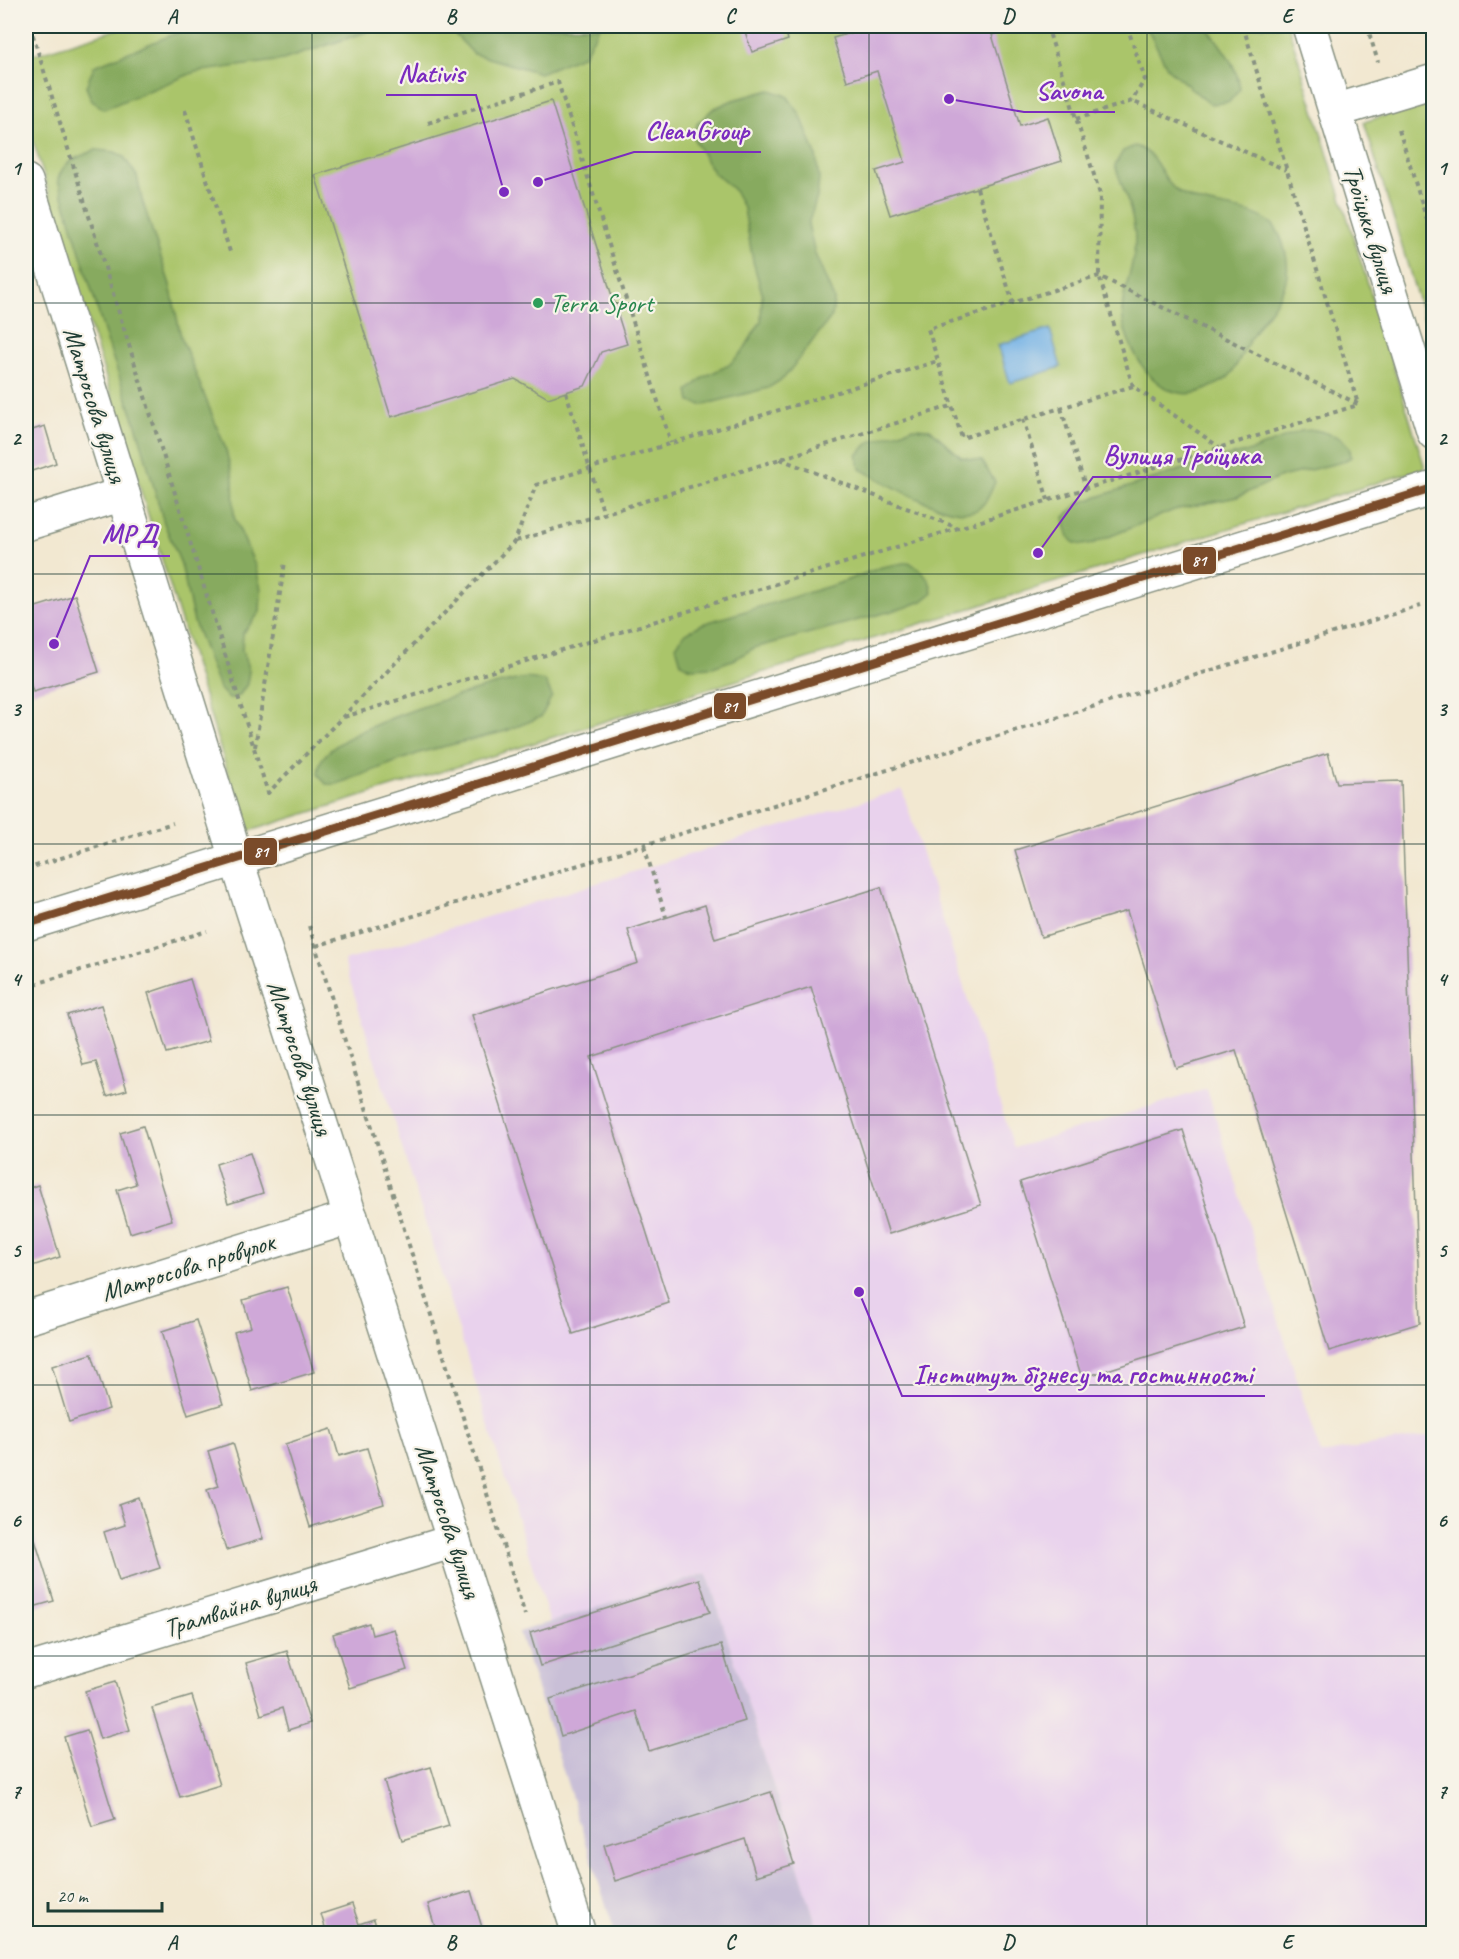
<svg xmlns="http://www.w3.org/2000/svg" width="1459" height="1959" font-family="Caveat,sans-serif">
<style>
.built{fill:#e9d2ed}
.industrial{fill:#c9bfd7}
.green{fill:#aac56b;stroke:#648150;stroke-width:1.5}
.forest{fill:#87aa5f;stroke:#53744a;stroke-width:1.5}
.water{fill:#72b1e5;stroke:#48778c;stroke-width:1.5}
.building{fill:#cfa8d8}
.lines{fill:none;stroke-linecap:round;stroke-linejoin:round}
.minor-casing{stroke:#889282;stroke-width:36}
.major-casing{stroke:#889282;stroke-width:36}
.path{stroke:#889282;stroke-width:4;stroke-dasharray:4.5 4.5;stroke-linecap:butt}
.minor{stroke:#fff;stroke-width:33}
.major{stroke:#fff;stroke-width:33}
.bus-1-casing{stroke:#f7f3e8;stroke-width:14}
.bus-1{stroke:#7a4b2a;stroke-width:9}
.grid{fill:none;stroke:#1f3d34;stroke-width:1.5;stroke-opacity:0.55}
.leisure-dot{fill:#2e9e5b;stroke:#f7f3e8;stroke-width:2}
.labels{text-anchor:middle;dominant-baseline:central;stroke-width:4.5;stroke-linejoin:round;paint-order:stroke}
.street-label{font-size:26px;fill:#1f3d34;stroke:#f7f3e8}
.leisure-label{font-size:26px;fill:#27864d;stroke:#f7f3e8;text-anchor:start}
.leader{fill:none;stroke:#7b2cbf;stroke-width:2}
.callout-dot{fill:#7b2cbf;stroke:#f7f3e8;stroke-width:2}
.callout-label{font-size:27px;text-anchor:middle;font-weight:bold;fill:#7b2cbf;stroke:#f7f3e8;stroke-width:4.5;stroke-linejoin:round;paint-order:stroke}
.line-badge{stroke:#f7f3e8;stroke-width:2}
.badge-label{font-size:16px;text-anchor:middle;font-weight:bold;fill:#fff}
.neatline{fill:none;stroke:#1f3d34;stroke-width:2}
.grid-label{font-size:20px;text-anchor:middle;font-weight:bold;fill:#1f3d34}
</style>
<rect width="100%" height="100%" fill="#f7f3e8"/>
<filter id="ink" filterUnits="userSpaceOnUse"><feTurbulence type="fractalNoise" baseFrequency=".0167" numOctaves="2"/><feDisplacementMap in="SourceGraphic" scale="12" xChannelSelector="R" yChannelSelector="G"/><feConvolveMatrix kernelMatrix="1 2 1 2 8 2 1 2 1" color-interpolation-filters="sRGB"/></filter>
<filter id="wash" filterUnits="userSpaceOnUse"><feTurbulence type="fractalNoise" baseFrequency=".008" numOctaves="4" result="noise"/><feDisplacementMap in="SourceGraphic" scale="24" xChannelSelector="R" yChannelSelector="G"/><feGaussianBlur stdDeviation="1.35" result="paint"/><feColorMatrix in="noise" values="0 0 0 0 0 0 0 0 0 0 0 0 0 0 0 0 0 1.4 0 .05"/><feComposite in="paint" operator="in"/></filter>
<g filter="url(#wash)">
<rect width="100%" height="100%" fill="#f2e8d1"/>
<polygon class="built" points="902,789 1014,1148 1207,1089 1320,1454 1433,1435 1433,1933 819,1933 707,1573 550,1623 344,961"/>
<polygon class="industrial" points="707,1573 819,1933 615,1933 519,1632"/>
<g class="green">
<polygon points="128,26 1288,26 1425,468 246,832 26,118 26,57"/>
<polygon points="1433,101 1434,101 1433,348 1364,122"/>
</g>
<g class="forest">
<polygon points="194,26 384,26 283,60 195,72 104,109 92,101 86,87 94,66"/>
<polygon points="447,26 600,26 584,55 540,73 474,54"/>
<path d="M 1146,26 L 1206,26 C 1221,46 1237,64 1240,89 L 1229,102 L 1210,104 L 1168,69 Z"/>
<polygon points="770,90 787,96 800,114 816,155 819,179 817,197 808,224 815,254 834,299 832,316 784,378 768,388 702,405 690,402 688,391 704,377 729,365 743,351 761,321 762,293 753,261 744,209 733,189 713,172 694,139 697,124 713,109 733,100"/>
<path d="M 1135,146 C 1160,153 1160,181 1180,193 C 1207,210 1245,204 1271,223 C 1277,228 1282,239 1284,247 C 1297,289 1271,304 1252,336 C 1244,348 1239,364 1230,375 C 1226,381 1217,384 1211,387 C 1176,406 1148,381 1133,350 C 1108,300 1134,287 1135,240 C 1135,215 1123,189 1115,165 L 1123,151 Z"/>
<path d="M 96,150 L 115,152 L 124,157 L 137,176 L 142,200 L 170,285 L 181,337 L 225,447 L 233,478 L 234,517 L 255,565 L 261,589 L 260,612 L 243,633 L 242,650 L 249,671 L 247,684 L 239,696 L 229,699 L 219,688 L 194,622 L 181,564 L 164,523 L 138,431 L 108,344 L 58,180 C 63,160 78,157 96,150 Z"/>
<path d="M 912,428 L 930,429 L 961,457 L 982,461 L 995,482 C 991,491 987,503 978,509 C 955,524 883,481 860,469 L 857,455 L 870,442 Z"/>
<path d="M 1315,430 C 1331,434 1351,438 1351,457 L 1342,462 L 1281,477 L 1237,497 L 1174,510 L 1094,543 C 1070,549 1067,538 1064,517 L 1079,503 L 1214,459 L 1251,451 L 1301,431 Z"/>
<path d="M 909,562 C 922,571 931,577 932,593 L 922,601 L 907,607 L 754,648 L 735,659 L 713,667 L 691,668 L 681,663 L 676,646 L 684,634 L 702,624 L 837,584 L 882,567 Z"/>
<path d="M 527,678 L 545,681 L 552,696 L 541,717 L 506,731 L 422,752 L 337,784 L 326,784 L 318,774 C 319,770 319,764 321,761 C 339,727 488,684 527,678 Z"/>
</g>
<polygon class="water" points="1050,329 1061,367 1010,383 998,345"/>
<g id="blocks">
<g class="building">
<polygon points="743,26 784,26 788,40 752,52"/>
<polygon points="873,26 1022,26 992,35 1020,126 1048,117 1062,161 890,215 876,171 905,162 877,71 847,81 833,38"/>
<polygon points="551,101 627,344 601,352 585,386 566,392 548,398 515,379 391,417 315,175"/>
<polygon points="45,426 56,463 26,473 26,432"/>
<polygon points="75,595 99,672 33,692 26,669 26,610"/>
<polygon points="1328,753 1337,783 1401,781 1420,1323 1329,1351 1236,1050 1176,1068 1127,911 1041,937 1015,850"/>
<polygon points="881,887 981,1205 889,1234 811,987 591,1057 669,1303 573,1334 472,1015 638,963 628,930 705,905 715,939"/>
<polygon points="190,979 209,1041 167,1053 148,993"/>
<polygon points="101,1005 127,1090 107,1096 96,1062 83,1065 67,1015"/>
<polygon points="143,1126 172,1220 130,1233 117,1190 136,1184 120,1133"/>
<polygon points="1183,1130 1244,1327 1082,1378 1020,1182"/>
<polygon points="250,1153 263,1193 228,1204 216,1164"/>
<polygon points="38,1185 60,1257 26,1268 26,1189"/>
<polygon points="287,1287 314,1372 252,1391 234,1332 251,1327 243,1300"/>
<polygon points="196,1320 223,1404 188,1415 162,1331"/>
<polygon points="92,1354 109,1409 69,1422 52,1366"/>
<polygon points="331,1429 339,1456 367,1448 384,1504 310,1527 285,1444"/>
<polygon points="233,1443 263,1539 226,1550 207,1490 219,1486 208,1451"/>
<polygon points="139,1498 160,1568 119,1581 104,1532 125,1525 119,1505"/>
<polygon points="26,1511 54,1601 26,1609"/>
<polygon points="699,1579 710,1612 540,1666 530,1633"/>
<polygon points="369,1623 372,1635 394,1629 407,1670 350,1688 333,1634"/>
<polygon points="721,1645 745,1721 649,1751 636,1711 561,1736 550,1699"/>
<polygon points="287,1651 310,1723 288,1730 282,1708 261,1715 246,1663"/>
<polygon points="115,1682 130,1730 100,1739 85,1691"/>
<polygon points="192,1696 220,1785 180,1797 152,1708"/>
<polygon points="87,1730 115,1820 92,1827 64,1737"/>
<polygon points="431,1767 449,1826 402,1840 384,1781"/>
<polygon points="771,1792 794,1864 756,1876 745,1839 615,1881 604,1845"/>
<polygon points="471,1891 484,1934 437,1934 428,1904"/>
<polygon points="352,1904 359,1924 374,1919 378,1934 327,1934 321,1914"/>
<polygon points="776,1930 776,1934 734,1934 734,1932"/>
</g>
</g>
</g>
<g filter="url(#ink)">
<use href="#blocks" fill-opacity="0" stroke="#889282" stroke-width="1.5"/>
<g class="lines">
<g class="minor-casing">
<g id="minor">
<polyline points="1309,26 1434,433"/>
<polyline points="1335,111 1434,81"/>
<polyline points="26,181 236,858 579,1934"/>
<polyline points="26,524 123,494"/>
<polyline points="26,1318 351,1217"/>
<polyline points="26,1671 454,1541"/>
</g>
</g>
<g class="major-casing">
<polyline id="major" points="26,924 1434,488"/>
</g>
<g class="path">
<polyline points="30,26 268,793 515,541 536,485 938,361"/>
<polyline points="1047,26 1100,194 1099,276 1133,386 1219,447"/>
<polyline points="1127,26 1145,79 1132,101"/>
<polyline points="1243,26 1358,404"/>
<polyline points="1367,26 1378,62"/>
<polyline points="1049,32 1071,26"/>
<polyline points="185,110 231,255"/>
<polyline points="1076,119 1132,101 1286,170"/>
<polyline points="428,123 558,82 671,443"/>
<polyline points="1399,130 1434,243"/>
<polyline points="977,188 1013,303"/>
<polyline points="1133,386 962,438 928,329 1099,276 1358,404"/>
<polyline points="566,392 604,514"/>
<polyline points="1061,408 1086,489"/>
<polyline points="1023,419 1048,500"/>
<polyline points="780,459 958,528"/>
<polyline points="516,541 951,406"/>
<polyline points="344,717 1358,405"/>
<polyline points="255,747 285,562"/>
<polyline points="644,846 666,917"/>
<polyline points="26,869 173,823"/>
<polyline points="309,926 525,1615"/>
<polyline points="316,946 1420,606"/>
<polyline points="26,987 207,931"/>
</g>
<use href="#minor" class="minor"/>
<use href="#major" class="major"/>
<g class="bus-1-casing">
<polyline id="bus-1" points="26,924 1434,488"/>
</g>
<use href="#bus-1" class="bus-1"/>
</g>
</g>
<path class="grid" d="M 312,26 L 312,1934M 590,26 L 590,1934M 869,26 L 869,1934M 1147,26 L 1147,1934M 26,303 L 1434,303M 26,574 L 1434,574M 26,844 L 1434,844M 26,1115 L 1434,1115M 26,1385 L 1434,1385M 26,1656 L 1434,1656"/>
<circle class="leisure-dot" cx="538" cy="303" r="6"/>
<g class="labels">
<g class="street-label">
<text transform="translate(1371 229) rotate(73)">Троїцька вулиця</text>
<text transform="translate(95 405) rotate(73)">Матросова вулиця</text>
<text transform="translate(300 1058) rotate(72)">Матросова вулиця</text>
<text transform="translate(188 1267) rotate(-17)">Матросова провулок</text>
<text transform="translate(448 1521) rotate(72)">Матросова вулиця</text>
<text transform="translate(240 1606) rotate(-17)">Трамвайна вулиця</text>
</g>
<g class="leisure-label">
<text x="550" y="303">Terra Sport</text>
</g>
</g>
<path class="leader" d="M504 192L476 95H386M949 99L1024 112H1115M538 182L634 152H761M1038 553L1093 477H1271M54 644L90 556H170M859 1292L902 1396H1265"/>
<g class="callout-dot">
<circle cx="504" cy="192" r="6"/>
<circle cx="949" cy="99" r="6"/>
<circle cx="538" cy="182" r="6"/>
<circle cx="1038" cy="553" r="6"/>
<circle cx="54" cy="644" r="6"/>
<circle cx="859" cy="1292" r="6"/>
</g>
<g class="callout-label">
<text x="431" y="82">Nativis</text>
<text x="1069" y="99">Savona</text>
<text x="697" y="139">CleanGroup</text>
<text x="1182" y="464">Вулиця Троїцька</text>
<text x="130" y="543">МРД</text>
<text x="1083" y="1383">Інститут бізнесу та гостинності</text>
</g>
<g class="line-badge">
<rect x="1182" y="546" width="35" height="29" rx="6" fill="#7a4b2a"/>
<rect x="713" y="692" width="34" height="28" rx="6" fill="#7a4b2a"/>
<rect x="243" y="837" width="35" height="29" rx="6" fill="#7a4b2a"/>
</g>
<g class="badge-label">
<text x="1199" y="566">81</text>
<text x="730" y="712">81</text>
<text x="261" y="857">81</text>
</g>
<rect width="1459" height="1959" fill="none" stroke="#f7f3e8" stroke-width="66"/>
<path d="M48 1902v9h114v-9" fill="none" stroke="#1f3d34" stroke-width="3"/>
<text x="57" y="1902" font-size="18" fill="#1f3d34" stroke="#f7f3e8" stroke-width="4.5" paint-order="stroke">20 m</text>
<rect x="33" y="33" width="1393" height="1893" class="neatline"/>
<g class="grid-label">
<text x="172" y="23">A</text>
<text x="451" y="23">B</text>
<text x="730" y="23">C</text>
<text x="1008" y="23">D</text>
<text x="1287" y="23">E</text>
<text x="16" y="175">1</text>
<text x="1442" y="175">1</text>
<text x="16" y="445">2</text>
<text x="1442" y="445">2</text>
<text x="16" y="716">3</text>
<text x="1442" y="716">3</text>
<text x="16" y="986">4</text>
<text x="1442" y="986">4</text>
<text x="16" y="1257">5</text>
<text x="1442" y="1257">5</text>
<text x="16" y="1527">6</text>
<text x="1442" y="1527">6</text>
<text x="16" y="1798">7</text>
<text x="1442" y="1798">7</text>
<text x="172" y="1949">A</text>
<text x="451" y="1949">B</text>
<text x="730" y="1949">C</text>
<text x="1008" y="1949">D</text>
<text x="1287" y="1949">E</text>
</g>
</svg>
